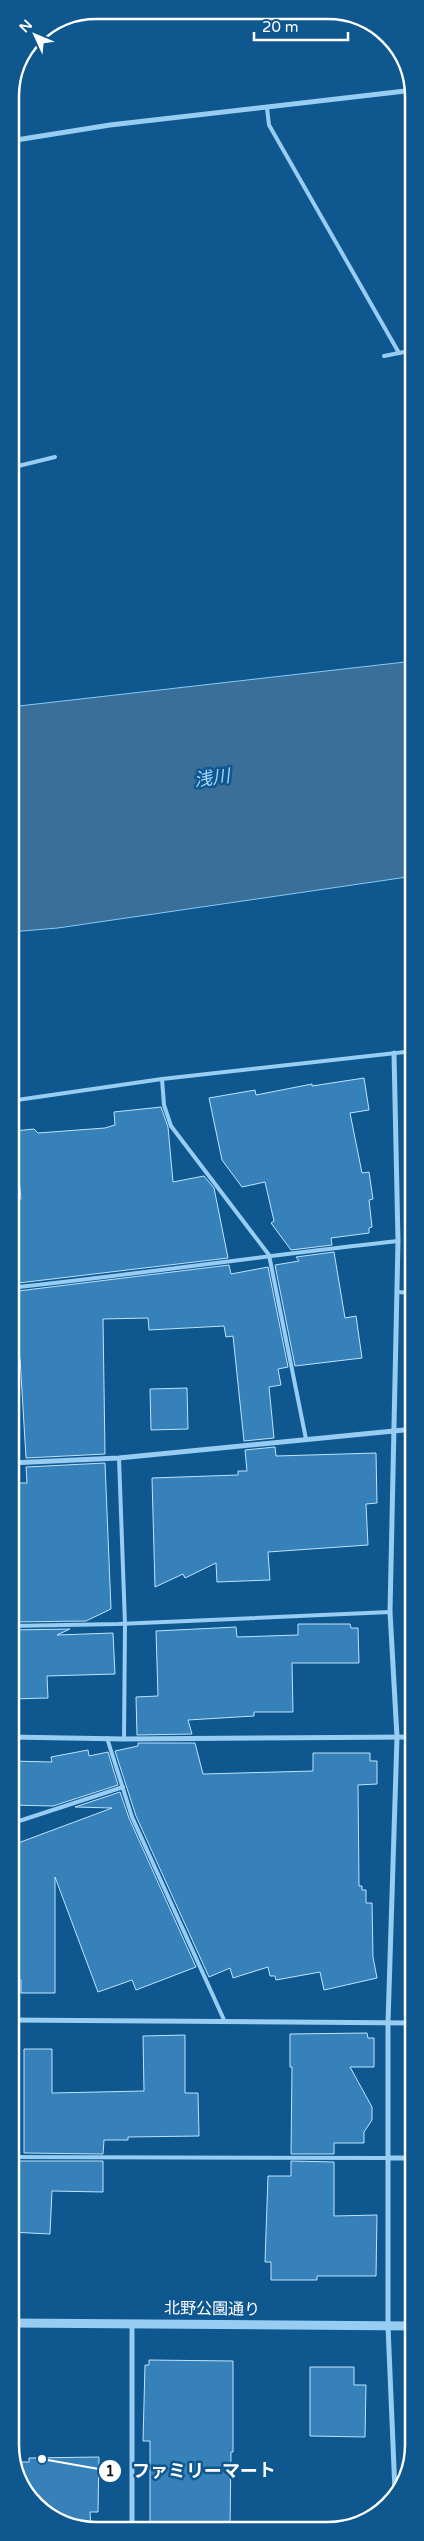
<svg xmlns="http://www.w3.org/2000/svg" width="424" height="2541" font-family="'Varela Round','Noto Sans JP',sans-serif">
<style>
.water{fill:#396f98;stroke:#88caf7}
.building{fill:#3681b9;stroke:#bee3fe}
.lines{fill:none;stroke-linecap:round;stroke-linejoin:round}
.service{stroke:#97ccf3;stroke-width:4}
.minor{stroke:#97ccf3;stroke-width:5}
.tertiary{stroke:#97ccf3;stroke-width:9}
.labels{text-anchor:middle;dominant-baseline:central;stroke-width:5;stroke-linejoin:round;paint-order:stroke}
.street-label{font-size:16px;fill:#fff;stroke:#0e578f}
.water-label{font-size:18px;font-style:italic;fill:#a2d6fb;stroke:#0e578f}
.rim{fill:none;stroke:#fff;stroke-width:2.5}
.leader{fill:none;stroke:#fff;stroke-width:2}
.callout-dot{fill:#fff;stroke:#0e578f;stroke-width:2}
.mark-label{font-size:15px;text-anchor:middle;font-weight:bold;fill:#111}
.callout-label{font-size:18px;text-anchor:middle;font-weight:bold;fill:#fff;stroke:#0e578f;stroke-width:5;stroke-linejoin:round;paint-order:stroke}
</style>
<rect width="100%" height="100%" fill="#0e578f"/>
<polygon class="water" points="414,661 414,876 58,928 10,932 10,707"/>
<g class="building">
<polygon points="364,1078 369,1110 350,1113 362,1173 369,1172 373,1199 369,1200 372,1227 369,1228 369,1233 331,1238 332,1245 291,1250 271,1223 274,1221 265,1182 242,1187 222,1160 209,1098 255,1090 256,1095 312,1084 312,1086"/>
<polygon points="161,1107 168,1127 173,1182 204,1176 214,1188 228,1258 10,1284 10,1200 21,1199 14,1131 34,1129 38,1133 105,1128 115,1125 114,1112"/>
<polygon points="334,1252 345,1318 356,1316 362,1358 295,1366 275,1265 299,1261 296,1257"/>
<polygon points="229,1265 231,1274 268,1267 288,1367 278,1369 281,1385 269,1387 274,1438 244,1441 233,1336 226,1337 224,1326 149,1330 148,1318 103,1319 105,1454 26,1458 20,1358 10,1356 10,1292"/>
<polygon points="187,1388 188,1429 151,1430 150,1389"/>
<polygon points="275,1447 276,1456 376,1453 377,1503 366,1504 368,1545 268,1552 270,1580 217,1582 216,1563 185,1578 183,1574 155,1587 152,1478 238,1475 238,1471 247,1471 245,1450"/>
<polygon points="105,1463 111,1609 86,1621 10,1622 10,1483 27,1483 26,1467"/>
<polygon points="298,1624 350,1624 351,1628 358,1628 359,1663 292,1663 293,1712 254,1712 254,1716 188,1720 192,1734 137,1735 136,1697 158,1696 156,1631 236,1627 237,1637 298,1635"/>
<polygon points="70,1629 57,1635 113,1633 115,1674 47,1676 48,1698 10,1699 10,1630"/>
<polygon points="138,1743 195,1743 203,1774 313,1771 313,1753 370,1753 370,1761 377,1761 377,1784 358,1785 359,1886 362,1886 362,1890 366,1890 366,1903 372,1903 373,1957 377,1978 324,1990 320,1972 276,1980 275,1976 270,1976 268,1967 233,1978 230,1968 209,1977 136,1816 115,1751 138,1746"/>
<polygon points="88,1750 89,1756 108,1752 118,1785 53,1806 10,1805 10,1761 52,1762 51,1757"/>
<polygon points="120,1792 129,1818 196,1967 136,1990 132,1980 98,1992 55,1877 55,1993 21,1993 21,1980 10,1979 10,1923 19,1923 19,1894 10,1870 10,1846 112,1808 75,1807"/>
<polygon points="367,2033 368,2038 374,2038 374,2067 350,2067 372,2107 372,2120 364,2132 364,2143 334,2143 334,2154 291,2154 292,2067 290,2067 290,2034"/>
<polygon points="185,2035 185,2093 198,2093 199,2136 128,2137 128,2140 104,2140 103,2154 24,2153 24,2049 52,2049 52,2093 144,2091 143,2036"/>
<polygon points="14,2161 103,2161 103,2192 52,2191 50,2234 10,2232 10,2188 13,2188"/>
<polygon points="291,2161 334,2162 334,2216 377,2215 376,2276 317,2276 317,2280 271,2280 271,2262 265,2262 268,2176 291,2176"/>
<polygon points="149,2360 233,2361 233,2452 231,2452 230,2527 150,2527 150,2441 143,2441 145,2365 149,2365"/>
<polygon points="310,2367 354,2367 354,2385 366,2385 365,2437 310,2436"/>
<polygon points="99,2457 98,2512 90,2512 91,2528 74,2528 31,2501 15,2462 29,2462 29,2458"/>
</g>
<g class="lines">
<g class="service">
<polyline points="267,108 269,125 399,353"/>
<polyline points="384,356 414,350"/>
<polyline points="10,468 55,457"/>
<polyline points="162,1079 164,1105 171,1126 269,1255 306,1439"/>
<polyline points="10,1101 162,1079 414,1051"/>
<path d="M 10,1288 C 140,1274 268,1255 398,1241"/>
<polyline points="397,1292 414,1293"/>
<polyline points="119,1458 125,1624 124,1739"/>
<polyline points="10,1626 118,1624 390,1612"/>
<polyline points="107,1738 132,1817 225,2022"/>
<polyline points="10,1824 123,1787"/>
<polyline points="10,2157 388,2158"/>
</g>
<g class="minor">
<polyline points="10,141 110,125 414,90"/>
<polyline points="394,1053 398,1241 390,1612 397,1737 388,2023 388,2326 395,2492"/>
<polyline points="10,1463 119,1458 414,1429"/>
<polyline points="10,1737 124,1739 414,1737"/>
<polyline points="10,2020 414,2023"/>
<polyline points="388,2158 414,2158"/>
<polyline points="132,2323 132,2529"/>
</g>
<polyline class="tertiary" points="10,2323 414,2326"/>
</g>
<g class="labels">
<g class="street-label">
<text transform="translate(212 2309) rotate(1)">北野公園通り</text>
</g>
<g class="water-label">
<text transform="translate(212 778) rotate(-8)">浅川</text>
</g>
</g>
<path d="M0 0H424V2541H0ZM96 19H328A77 77 0 0 1 405 96V2445A77 77 0 0 1 328 2522H96A77 77 0 0 1 19 2445V96A77 77 0 0 1 96 19Z" fill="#0e578f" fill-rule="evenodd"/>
<path class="rim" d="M96 19H328A77 77 0 0 1 405 96V2445A77 77 0 0 1 328 2522H96A77 77 0 0 1 19 2445V96A77 77 0 0 1 96 19Z"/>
<path class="leader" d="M42 2459L110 2471"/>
<g class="callout-dot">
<circle cx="42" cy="2459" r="5"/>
<circle cx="110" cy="2471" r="12"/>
</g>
<g class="mark-label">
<text x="110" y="2476">1</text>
</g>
<g class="callout-label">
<text x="204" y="2477">ファミリーマート</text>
</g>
<g transform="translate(35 35) rotate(314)" stroke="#0e578f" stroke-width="4" paint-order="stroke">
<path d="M0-4L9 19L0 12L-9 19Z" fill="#ffffff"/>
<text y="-8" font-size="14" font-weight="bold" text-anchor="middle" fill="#ffffff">N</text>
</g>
<path d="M254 32v8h94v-8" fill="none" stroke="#ffffff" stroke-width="2.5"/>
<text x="262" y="32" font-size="15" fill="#ffffff" stroke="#0e578f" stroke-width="4" paint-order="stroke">20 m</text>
</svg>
